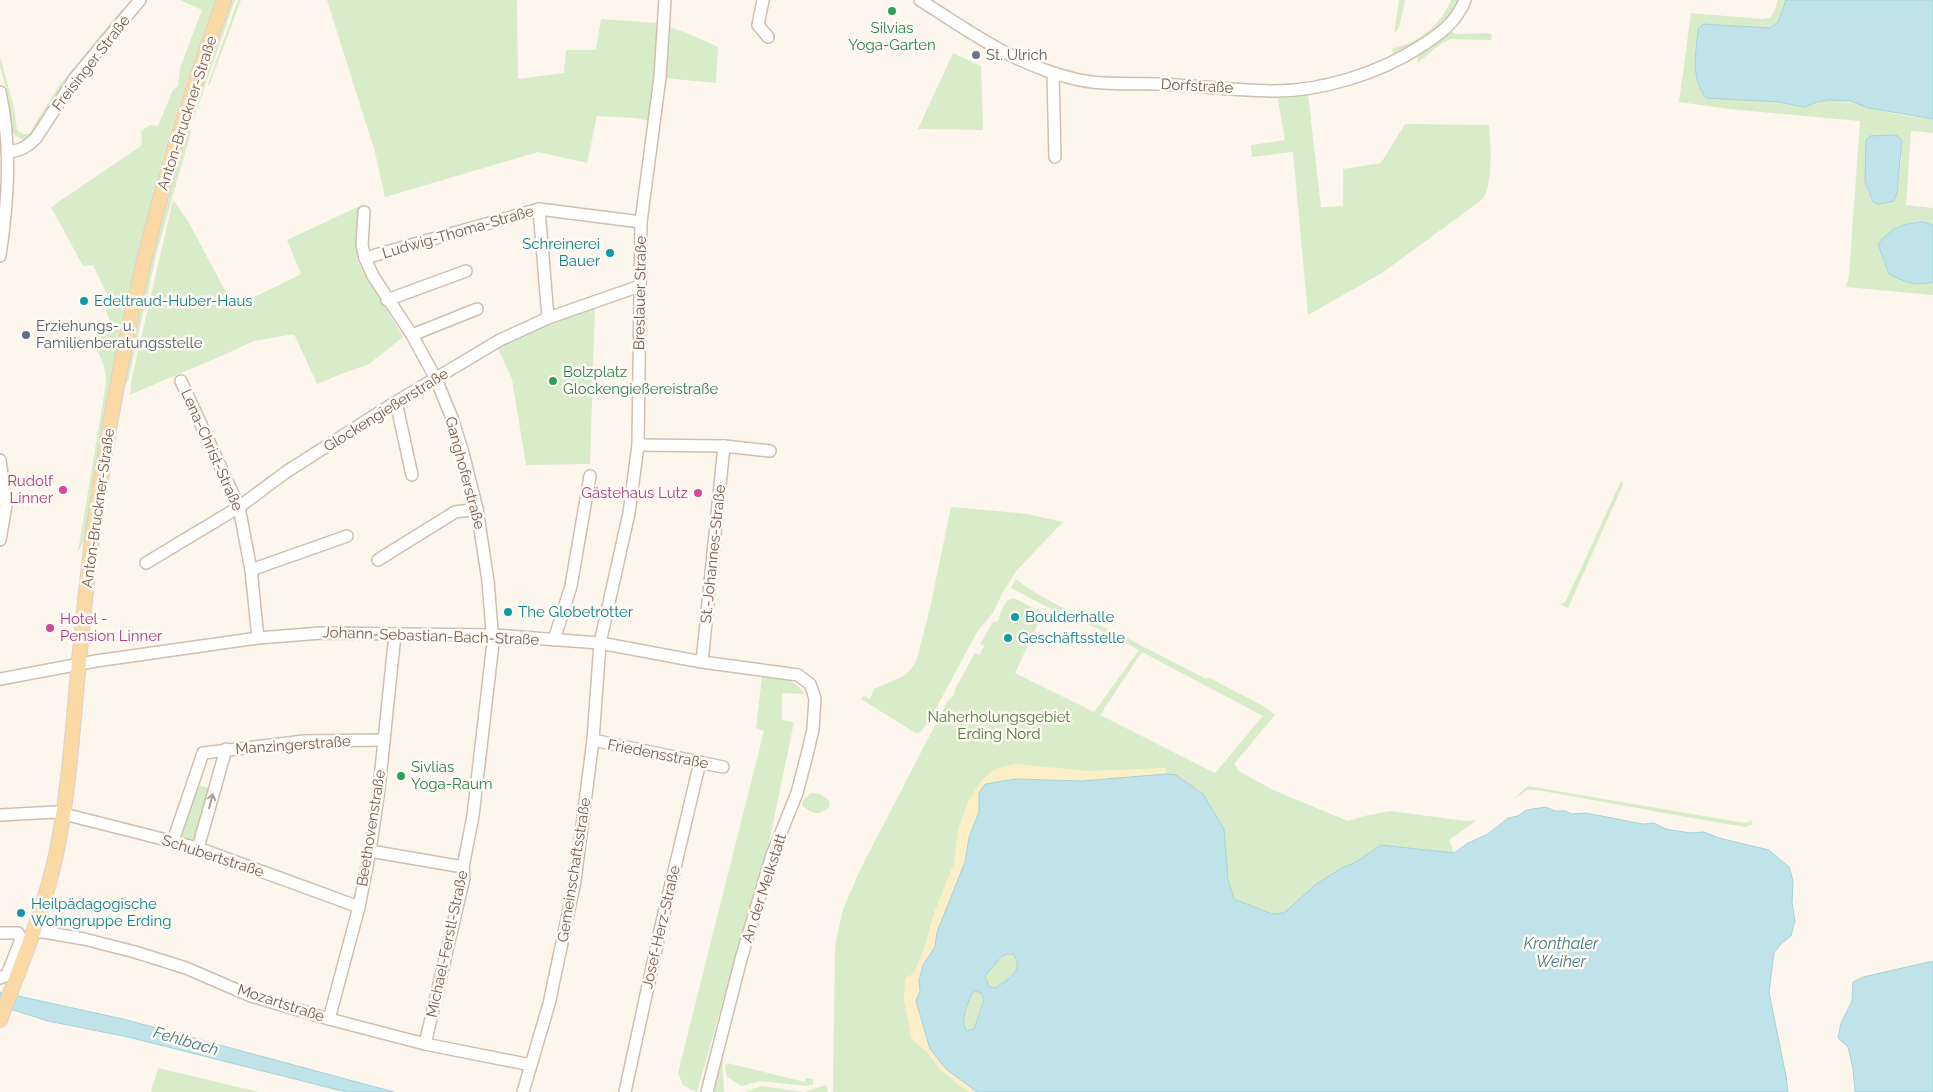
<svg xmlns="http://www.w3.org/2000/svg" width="1933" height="1092" font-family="Raleway,sans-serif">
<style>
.green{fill:#d8ecc9;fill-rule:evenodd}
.sand{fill:#fcefc7}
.water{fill:#bfe3e8;stroke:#a5d3da;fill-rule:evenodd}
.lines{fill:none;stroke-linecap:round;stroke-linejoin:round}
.minor-casing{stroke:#d1beb0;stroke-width:14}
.major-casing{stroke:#dad1cd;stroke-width:16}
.minor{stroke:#fff;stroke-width:11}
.major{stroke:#fbd9a5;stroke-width:14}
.oneway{stroke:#af9d94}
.leisure-dot{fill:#2e9e5b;stroke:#fffaf3;stroke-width:2}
.worship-dot{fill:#6b7280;stroke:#fffaf3;stroke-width:2}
.culture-dot{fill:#0f9aa8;stroke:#fffaf3;stroke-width:2}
.service-dot{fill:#5c6f8a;stroke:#fffaf3;stroke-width:2}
.hotel-dot{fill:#d1479c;stroke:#fffaf3;stroke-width:2}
.labels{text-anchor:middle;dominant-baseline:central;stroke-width:5;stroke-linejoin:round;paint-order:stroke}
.leisure-label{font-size:15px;fill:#27864d;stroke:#fffaf3;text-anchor:start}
.worship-label{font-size:15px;fill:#5b616d;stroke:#fffaf3;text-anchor:start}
.street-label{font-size:15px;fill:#7a5c4d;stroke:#fffaf3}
.culture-label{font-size:15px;fill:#0d838f;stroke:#fffaf3;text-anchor:start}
.service-label{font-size:15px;fill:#4e5e75;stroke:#fffaf3;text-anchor:start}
.hotel-label{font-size:15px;fill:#b23c85;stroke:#fffaf3;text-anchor:end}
.park-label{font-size:15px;fill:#537a41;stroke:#fffaf3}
.water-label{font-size:16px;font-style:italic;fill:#437c86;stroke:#fffaf3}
</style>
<rect width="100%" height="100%" fill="#fdf6ec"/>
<g class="green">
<path d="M 180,0 L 217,0 C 194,62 171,123 155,187 C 125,301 107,419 87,535 L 78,552 L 106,383 C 106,363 100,356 90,340 L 112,326 L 106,311 L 110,301 L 93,265 L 83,266 L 51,207 L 141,146 L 142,137 L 141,131 L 150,125 L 158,126 L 173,90 L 178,86 L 180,68 L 202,10 Z"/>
<polygon points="229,0 235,0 193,120 190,117"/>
<polygon points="238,0 241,0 209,86 208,84"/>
<polygon points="327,0 517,0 518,79 564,73 566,50 596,50 601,19 657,23 656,68 649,121 636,118 597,116 587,163 538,152 385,197 375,152"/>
<polygon points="1399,0 1405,0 1399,28 1394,34"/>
<path d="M 1451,0 L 1462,0 C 1451,21 1417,50 1394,54 L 1392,49 C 1397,47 1402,46 1407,44 C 1427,36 1443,19 1451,0 Z"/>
<path d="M 1778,0 L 1786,0 L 1778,22 L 1770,28 L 1703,24 L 1698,30 L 1695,72 L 1699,88 L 1804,107 C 1830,97 1841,100 1868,107 C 1888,113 1912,117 1933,119 L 1933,133 L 1911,131 L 1906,205 L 1933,208 L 1933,225 L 1923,222 L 1921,285 L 1933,282 L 1933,295 L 1846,287 L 1849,276 L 1860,121 L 1729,109 L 1679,102 L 1691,13 L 1761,19 L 1770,18 L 1773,14 ZM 1866,140 L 1902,155 L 1897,192 L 1894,201 L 1869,194 L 1865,180 Z"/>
<path d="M 122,9 L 125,13 L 31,138 C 23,141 18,139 13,133 L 8,96 L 0,67 L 0,56 L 14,108 L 17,130 L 23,134 L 29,134 L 58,87 Z"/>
<polygon points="665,25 694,36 718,47 716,83 664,78"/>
<polygon points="1450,30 1455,34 1489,33 1492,35 1491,40 1450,39 1435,48 1418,63 1417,54"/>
<polygon points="953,53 981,66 983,130 918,129"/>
<path d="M 1306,92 L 1308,94 L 1321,207 L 1343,206 L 1343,169 L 1381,163 L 1405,124 L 1489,125 C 1491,144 1493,183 1483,199 L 1382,273 L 1308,315 L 1293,152 L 1252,157 L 1251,145 L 1285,140 L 1277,94 Z"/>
<polygon points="187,129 191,132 157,251 128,381 126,384 124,380 153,246"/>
<polygon points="173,200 188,221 234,307 301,274 287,240 364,204 357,236 358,262 403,337 369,364 341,374 317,384 294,334 254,341 219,357 129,395 131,389 131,382"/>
<polygon points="595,307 590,464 526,465 512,379 498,348 537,330"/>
<polygon points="1621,481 1623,485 1568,608 1560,604 1565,603"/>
<polygon points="951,507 1028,514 1063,522 1016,571 1003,592 993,613 977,632 931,718 921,732 917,734 861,699 864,696 870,699 874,689 906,675 916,662 930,608"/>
<path d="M 1016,579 C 1042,600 1071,611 1100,625 C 1136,642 1171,661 1206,679 L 1208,677 L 1265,707 L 1275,715 L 1234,764 L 1239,771 L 1273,790 L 1348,821 L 1364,816 L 1391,811 L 1465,821 L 1477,820 L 1449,840 L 1454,853 L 1381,845 L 1356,862 L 1342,868 L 1316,884 L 1284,913 L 1272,914 L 1234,899 L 1228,880 L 1224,829 L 1202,794 L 1082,781 L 1016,779 L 937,932 L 971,1089 L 977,1092 L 833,1092 L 835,946 L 843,909 L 861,868 L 947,702 L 954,695 L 955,689 L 975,653 L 980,655 L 984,646 L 980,644 L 993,622 L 998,621 C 1002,612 1002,600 1014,598 L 1043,613 L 1015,673 L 1094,712 L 1139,650 L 1078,619 L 1076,622 L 1011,588 ZM 1142,652 L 1263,716 L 1215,773 L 1100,715 Z"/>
<path d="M 762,677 C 778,679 796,678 804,694 L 782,693 L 782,720 L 794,722 L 763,872 L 730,976 L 697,1092 L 696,1092 L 683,1085 L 678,1073 L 764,731 L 756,728 Z"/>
<polygon points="195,784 212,789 195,844 180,838"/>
<polygon points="1528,786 1745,823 1749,822 1750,819 1753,824 1746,827 1720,823 1537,790 1527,790 1512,800"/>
<path d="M 811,793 L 820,794 L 829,800 L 830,806 C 818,817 815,814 802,806 L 803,800 Z"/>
<path d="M 1007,954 L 1013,954 C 1026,970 1007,980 995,988 L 989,987 L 985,976 L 1001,957 Z"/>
<path d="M 976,991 L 981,993 L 984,1000 L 974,1029 L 967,1031 C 959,1022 968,1003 972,993 Z"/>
<polygon points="719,1055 722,1056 724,1092 711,1092"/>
<polygon points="727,1063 805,1082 806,1078 813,1079 813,1084 806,1086 760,1081 742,1086 727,1077 725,1066"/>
<polygon points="158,1068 259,1092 151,1092"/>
<polygon points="826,1085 828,1092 745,1092 762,1086 804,1092"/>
</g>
<polygon class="sand" points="1015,764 1088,771 1165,768 1166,774 1082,781 1016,779 1002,781 979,793 979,812 969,837 965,862 937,932 935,947 923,965 919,981 920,991 916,1001 946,1069 977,1092 969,1092 959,1085 939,1069 927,1052 912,1040 904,1001 905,978 913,974 923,952 934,913 954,863 958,829 969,800 981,781 995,769"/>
<g class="water">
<path d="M 1786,0 L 1933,0 L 1933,119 L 1869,108 L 1850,101 L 1829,100 L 1817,102 L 1804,107 L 1779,102 L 1706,98 C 1690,77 1696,54 1698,29 L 1703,24 L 1770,28 L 1778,22 Z"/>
<polygon points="1890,135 1898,136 1902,141 1897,192 1894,201 1879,204 1873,202 1865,181 1866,140 1870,136"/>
<path d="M 1923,222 L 1933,225 L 1933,282 C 1915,287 1905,282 1889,274 L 1878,244 C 1893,227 1900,224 1923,222 Z"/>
<path d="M 1166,774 L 1176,775 L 1203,794 L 1224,829 L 1228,880 L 1234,899 L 1272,914 L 1284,913 L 1316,884 L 1342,868 L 1356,862 L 1381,845 L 1454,853 L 1468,843 L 1488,834 L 1508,818 L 1518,816 L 1526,810 L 1546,807 L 1555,811 L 1566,811 L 1571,814 L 1586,813 L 1643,824 L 1654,823 L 1666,829 L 1690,833 L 1704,832 L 1719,838 L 1769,850 L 1789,867 L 1793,880 L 1792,903 L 1795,921 L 1791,936 L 1781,944 L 1774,953 L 1769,992 L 1786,1076 L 1788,1092 L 977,1092 L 946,1069 L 930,1049 L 916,1001 L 920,991 L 919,981 L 923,965 L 935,947 L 937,932 L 965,862 L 969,837 L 979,812 L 979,793 L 985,784 L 1016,779 L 1082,781 ZM 1007,954 L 1013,954 C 1026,970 1007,980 995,988 L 989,987 L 985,976 L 1001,957 ZM 976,991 L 981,993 L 984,1000 L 974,1029 L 967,1031 C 959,1022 968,1003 972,993 Z"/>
<polygon points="1933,961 1933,1092 1855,1092 1853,1069 1848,1047 1838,1038 1841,1023 1852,1001 1853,982 1863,977"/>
<polygon points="0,992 123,1019 394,1092 346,1092 128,1037 48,1021 0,1006"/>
</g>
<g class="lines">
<g class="minor-casing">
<g id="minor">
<polyline points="763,0 758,25 768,37"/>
<path d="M 920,0 C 968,31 1014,64 1071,78 C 1100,86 1131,83 1161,84 C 1199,86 1237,91 1275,91 C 1322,91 1379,73 1418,48 C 1439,35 1456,23 1465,0"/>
<polyline points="1053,73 1055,157"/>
<path d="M 0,92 C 12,147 8,201 0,256"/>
<path d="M 7,152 C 20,151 27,147 36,138 L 75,78 L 140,0"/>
<polyline points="539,209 548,318"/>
<polyline points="364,212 362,245 365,258 373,276 412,335 436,379 452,418 463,453 477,509 488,581 493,643 473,816 463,867 464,878 425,1044"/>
<polyline points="365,258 539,209 641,222"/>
<polyline points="387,300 466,271"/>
<polyline points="412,335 477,309"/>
<polyline points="181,381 239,507 251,570 258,638"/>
<polyline points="396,402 412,475"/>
<polyline points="638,445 724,446 770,451"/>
<polyline points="0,460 6,505 0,540"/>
<polyline points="378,560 455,512 477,509"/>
<polyline points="146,563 239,507 286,472 396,402 500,340 548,318 640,286"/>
<polyline points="251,570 347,536"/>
<polyline points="554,640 571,586 590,476"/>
<polyline points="702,662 724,446"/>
<polyline points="0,679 96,661 258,638 321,633 493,635 600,643 702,662 798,675 810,684 815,698 813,729 808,751 797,793 772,855 741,959 707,1092"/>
<polyline points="593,740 723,767"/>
<polyline points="0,815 56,812 198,848 359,907"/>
<polyline points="173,841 203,753 304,741 383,740"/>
<polyline points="198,848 226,749"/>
<polyline points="370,851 463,867"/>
<polyline points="33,932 44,932 84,939 135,952 186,968 251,996 329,1019 425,1044 531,1065"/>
<polyline points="0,933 18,933 20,937 20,942 7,975 0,978"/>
<polyline points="329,1019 359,907 370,851 379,789 395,634"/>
<polyline points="523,1092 549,1004 575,881 593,740 600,643 629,513 638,445 641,222 660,77 665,0"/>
<polyline points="625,1092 661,926 700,762"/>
</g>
</g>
<g class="major-casing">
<path id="major" d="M 0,1020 C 21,964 45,909 57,850 C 68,795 72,739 77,683 C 83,615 90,546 101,479 C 117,375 139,271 168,170 C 184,113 204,56 224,0"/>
</g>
<use href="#minor" class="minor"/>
<use href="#major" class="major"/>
</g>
<defs><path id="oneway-shaft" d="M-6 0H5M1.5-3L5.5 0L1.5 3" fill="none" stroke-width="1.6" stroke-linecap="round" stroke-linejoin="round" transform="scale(1.25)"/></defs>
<use class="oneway" href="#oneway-shaft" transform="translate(211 801) rotate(-75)"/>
<g class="leisure-dot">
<circle cx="892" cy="11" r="5"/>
<circle cx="553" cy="381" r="5"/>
<circle cx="401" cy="776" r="5"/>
</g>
<circle class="worship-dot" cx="976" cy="55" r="5"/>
<g class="culture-dot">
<circle cx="610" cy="253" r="5"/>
<circle cx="84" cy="301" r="5"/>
<circle cx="508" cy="612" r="5"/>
<circle cx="1015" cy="617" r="5"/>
<circle cx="1008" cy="638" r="5"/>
<circle cx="21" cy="913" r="5"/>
</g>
<circle class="service-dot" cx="26" cy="335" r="5"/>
<g class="hotel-dot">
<circle cx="63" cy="490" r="5"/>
<circle cx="698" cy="493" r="5"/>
<circle cx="50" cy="628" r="5"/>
</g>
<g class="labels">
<g class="leisure-label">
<text x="892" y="28" text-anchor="middle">Silvias<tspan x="892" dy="17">Yoga-Garten</tspan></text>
<text x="563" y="372">Bolzplatz<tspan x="563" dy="17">Glockengießereistraße</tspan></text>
<text x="411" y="767">Sivlias<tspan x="411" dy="17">Yoga-Raum</tspan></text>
</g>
<g class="worship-label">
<text x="986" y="55">St. Ulrich</text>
</g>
<g class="street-label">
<text transform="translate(91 63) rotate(-52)">Freisinger Straße</text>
<text transform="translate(1197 86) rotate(3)">Dorfstraße</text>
<text transform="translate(187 113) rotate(-72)">Anton-Bruckner-Straße</text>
<text transform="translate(458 232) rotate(-16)">Ludwig-Thoma-Straße</text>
<text transform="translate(640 293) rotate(-89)">Breslauer Straße</text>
<text transform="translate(386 410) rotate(-32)">Glockengießerstraße</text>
<text transform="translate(212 450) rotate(66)">Lena-Christ-Straße</text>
<text transform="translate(465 473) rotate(75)">Ganghoferstraße</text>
<text transform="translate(98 508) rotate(-82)">Anton-Bruckner-Straße</text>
<text transform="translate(713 554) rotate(-84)">St.-Johannes-Straße</text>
<text transform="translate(431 636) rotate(2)">Johann-Sebastian-Bach-Straße</text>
<text transform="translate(293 745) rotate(-4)">Manzingerstraße</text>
<text transform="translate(658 754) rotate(11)">Friedensstraße</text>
<text transform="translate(371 828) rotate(-81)">Beethovenstraße</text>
<text transform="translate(213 856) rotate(18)">Schubertstraße</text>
<text transform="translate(574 870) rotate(-81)">Gemeinschaftsstraße</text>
<text transform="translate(764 888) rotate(-72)">An der Melkstatt</text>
<text transform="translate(661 927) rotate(-77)">Josef-Herz-Straße</text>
<text transform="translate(447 944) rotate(-78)">Michael-Ferstl-Straße</text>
<text transform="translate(281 1003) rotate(18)">Mozartstraße</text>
</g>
<g class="culture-label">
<text x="600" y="244" text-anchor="end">Schreinerei<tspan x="600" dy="17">Bauer</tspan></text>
<text x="94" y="301">Edeltraud-Huber-Haus</text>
<text x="518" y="612">The Globetrotter</text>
<text x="1025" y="617">Boulderhalle</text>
<text x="1018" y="638">Geschäftsstelle</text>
<text x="31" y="904">Heilpädagogische<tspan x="31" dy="17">Wohngruppe Erding</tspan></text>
</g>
<g class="service-label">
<text x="36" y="326">Erziehungs- u.<tspan x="36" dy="17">Familienberatungsstelle</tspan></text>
</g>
<g class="hotel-label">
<text x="53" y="481">Rudolf<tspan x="53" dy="17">Linner</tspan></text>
<text x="688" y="493">Gästehaus Lutz</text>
<text x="60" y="619" text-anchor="start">Hotel -<tspan x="60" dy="17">Pension Linner</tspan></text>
</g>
<g class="park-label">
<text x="999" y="717">Naherholungsgebiet<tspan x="999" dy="17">Erding Nord</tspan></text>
</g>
<g class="water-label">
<text x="1561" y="943">Kronthaler<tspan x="1561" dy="18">Weiher</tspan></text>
<text transform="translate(186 1041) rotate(16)">Fehlbach</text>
</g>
</g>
</svg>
